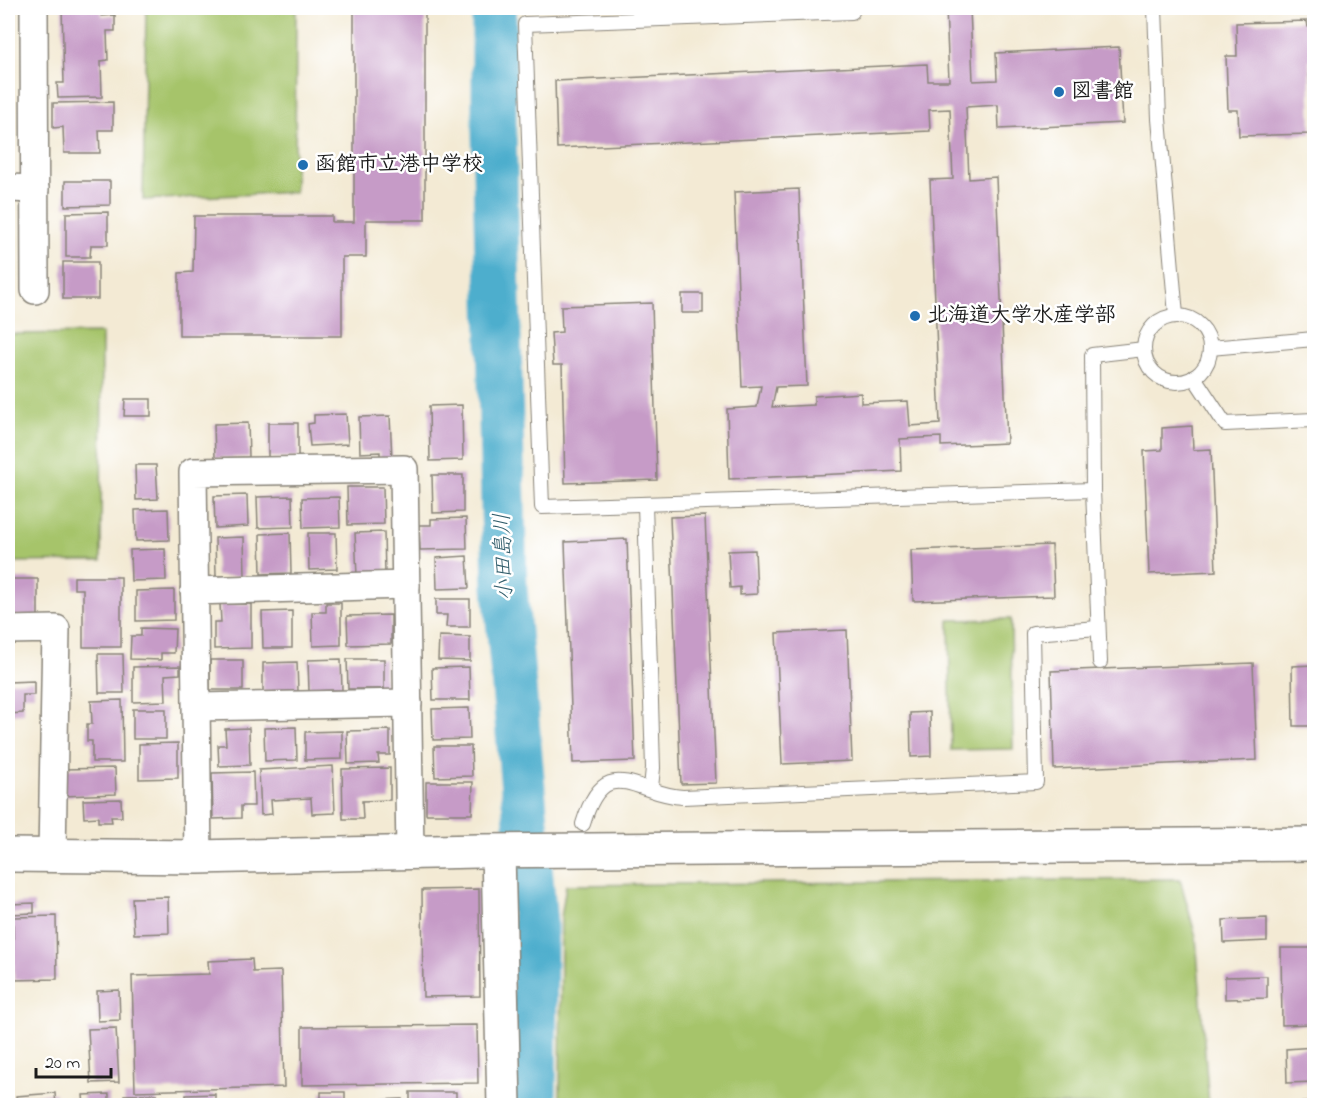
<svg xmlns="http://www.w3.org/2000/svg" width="1322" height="1113" font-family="'Indie Flower','Klee One',sans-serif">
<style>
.green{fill:#a6c46b;stroke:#617044;stroke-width:1.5}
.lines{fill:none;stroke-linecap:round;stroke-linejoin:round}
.river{stroke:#4eaecd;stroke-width:45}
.building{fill:#c69bc7}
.service-casing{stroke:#888378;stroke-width:16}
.minor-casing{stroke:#888378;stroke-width:30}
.tertiary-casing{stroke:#888378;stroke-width:36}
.service{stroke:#fff;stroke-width:14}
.minor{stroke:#fff;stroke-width:27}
.tertiary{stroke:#fff;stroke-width:33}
.poi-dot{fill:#1f6fb2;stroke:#fff;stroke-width:2}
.labels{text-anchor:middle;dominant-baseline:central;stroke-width:5;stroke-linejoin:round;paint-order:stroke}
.poi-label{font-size:21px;font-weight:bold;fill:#1c1c1c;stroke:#fff;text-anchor:start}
.water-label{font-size:22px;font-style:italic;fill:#325e6c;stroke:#fff}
</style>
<rect width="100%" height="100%" fill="#fff"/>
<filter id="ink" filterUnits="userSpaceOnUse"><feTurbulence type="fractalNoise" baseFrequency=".0167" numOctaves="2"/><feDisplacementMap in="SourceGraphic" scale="12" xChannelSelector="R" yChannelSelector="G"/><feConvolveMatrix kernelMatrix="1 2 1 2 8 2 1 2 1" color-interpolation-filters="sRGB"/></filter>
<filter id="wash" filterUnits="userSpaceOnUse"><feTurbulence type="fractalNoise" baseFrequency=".008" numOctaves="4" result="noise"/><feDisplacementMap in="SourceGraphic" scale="24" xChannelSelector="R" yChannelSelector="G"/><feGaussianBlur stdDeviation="1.35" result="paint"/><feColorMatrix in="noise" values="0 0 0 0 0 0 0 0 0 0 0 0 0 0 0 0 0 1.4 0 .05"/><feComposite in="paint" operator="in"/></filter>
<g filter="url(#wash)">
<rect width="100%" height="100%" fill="#f3ead4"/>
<g class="green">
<polygon points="146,8 296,8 295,192 143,200"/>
<polygon points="102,333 101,561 8,562 8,334"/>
<polygon points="1011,619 1013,749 951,750 949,620"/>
<polygon points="1180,879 1196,937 1209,1105 560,1105 561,918 566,885"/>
</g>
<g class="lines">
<polyline class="river" points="494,8 494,132 505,587 535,923 534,1106"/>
</g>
<g id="blocks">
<g class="building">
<polygon points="62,8 102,8 102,16 115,15 115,31 107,31 108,60 101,61 102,97 58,98 57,83 64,83"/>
<polygon points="354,8 425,8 425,220 366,220 366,257 342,257 342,336 179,336 179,273 193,272 194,216 332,216 332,222 354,222"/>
<polygon points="946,8 970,8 973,81 997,80 996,53 1119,47 1123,123 999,129 998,105 966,107 969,179 996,177 1007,443 941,446 941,437 900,439 901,471 729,479 727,409 757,407 761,386 742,387 734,192 799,189 807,386 776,387 772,407 814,405 814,396 861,393 861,403 908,401 910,426 940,424 930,180 953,179 950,109 929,110 930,131 557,148 555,81 927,64 928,81 949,81"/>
<polygon points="1307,21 1308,27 1314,26 1314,60 1309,60 1311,134 1239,136 1238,110 1228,110 1226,56 1237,56 1236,23"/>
<polygon points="113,102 113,130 99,130 100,153 64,153 63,127 53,128 53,103"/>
<polygon points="65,181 110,181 110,205 65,206"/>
<polygon points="108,212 108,245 91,245 90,257 66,257 66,213"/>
<rect x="63" y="262" width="35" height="37"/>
<rect x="682" y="294" width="21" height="19"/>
<polygon points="652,303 657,480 565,483 562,365 553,365 551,333 562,332 561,306"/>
<polygon points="125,399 151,399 151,416 124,416"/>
<polygon points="462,405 463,460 430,461 429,406"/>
<polygon points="346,414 348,444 310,446 308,424 314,423 314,415"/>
<polygon points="390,416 392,459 380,459 380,452 360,453 359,417"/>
<polygon points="248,423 249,457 215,458 214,424"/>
<polygon points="268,423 298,423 298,458 268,457"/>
<polygon points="1192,426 1193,450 1211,449 1216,571 1149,574 1144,451 1162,450 1162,428"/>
<polygon points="135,465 156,465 158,499 136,500"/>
<polygon points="432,475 463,475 463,512 433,513"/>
<polygon points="347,487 383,487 384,524 348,525"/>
<polygon points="247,495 248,526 215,528 214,496"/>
<polygon points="292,496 293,527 258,528 257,497"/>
<polygon points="339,497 340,527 303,528 302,498"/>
<polygon points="168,509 169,540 136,541 135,510"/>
<polygon points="705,516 716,783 681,784 670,517"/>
<polygon points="466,518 467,549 420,550 419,525 431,525 431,519"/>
<polygon points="384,532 385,575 357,576 355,533"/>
<polygon points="290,533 291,573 261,574 260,534"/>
<polygon points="308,533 336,533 337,569 309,570"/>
<polygon points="244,537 245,576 216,576 215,538"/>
<polygon points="627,539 635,761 573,763 565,542"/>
<polygon points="1052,545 1054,596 913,601 911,550"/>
<polygon points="165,549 166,580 131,581 130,550"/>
<polygon points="755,550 757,594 740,595 740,587 730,588 728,551"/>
<polygon points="467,556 469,588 437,589 436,558"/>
<polygon points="74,577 121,577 121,647 83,647 83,589 74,589"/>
<polygon points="8,579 38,579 38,616 8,617"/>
<polygon points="174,590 174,620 136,621 136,591"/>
<polygon points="436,599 470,599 470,627 446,627 447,615 436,615"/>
<polygon points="326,603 341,603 341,645 313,646 312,612 326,612"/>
<polygon points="220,604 251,604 251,648 214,649 214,622 221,622"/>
<polygon points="292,611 292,648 263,648 262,612"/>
<polygon points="391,615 391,644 348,645 347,616"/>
<polygon points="141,628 175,629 174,653 161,653 161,660 130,659 131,636 141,636"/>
<polygon points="847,630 852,761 782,764 776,633"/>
<polygon points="439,636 470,637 470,661 438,660"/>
<polygon points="98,654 123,654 124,693 99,693"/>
<polygon points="341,659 342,690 309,691 308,660"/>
<polygon points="347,659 384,659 384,689 348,689"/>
<rect x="210" y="660" width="33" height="30"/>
<polygon points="297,662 298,691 263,692 263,663"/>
<polygon points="1253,663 1257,760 1054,769 1051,671"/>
<polygon points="1314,665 1314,726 1293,726 1292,666"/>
<polygon points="180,666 180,674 165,675 166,701 133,702 133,667"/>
<polygon points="469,667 470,700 433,700 432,668"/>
<polygon points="34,681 34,695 23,695 23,713 8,714 8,682"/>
<polygon points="122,700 123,762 92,762 92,741 87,741 87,724 92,724 91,701"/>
<polygon points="469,708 470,739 433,740 432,709"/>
<rect x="133" y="709" width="33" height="30"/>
<polygon points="930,712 931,756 911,757 910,713"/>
<polygon points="296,727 297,760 265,761 264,728"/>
<polygon points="249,728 250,765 219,766 218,745 226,745 225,729"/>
<polygon points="390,730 390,755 378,755 379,763 348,764 347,731"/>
<polygon points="342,731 342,759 305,760 305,732"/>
<polygon points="178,743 178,778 139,779 139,744"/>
<polygon points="434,746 471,746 472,776 435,777"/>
<polygon points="333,766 335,813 312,814 311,798 271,800 272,814 261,815 259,770"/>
<polygon points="115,768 116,794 64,796 63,769"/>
<polygon points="390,768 390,800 362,801 363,819 343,819 342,769"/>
<polygon points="253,772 254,806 241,806 241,818 213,819 212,773"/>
<polygon points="426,782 473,782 472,814 426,814"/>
<polygon points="121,799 122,817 111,817 112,822 98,822 98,817 84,818 83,800"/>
<polygon points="479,889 480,996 423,997 422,890"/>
<polygon points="168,897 169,933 134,934 132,898"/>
<polygon points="34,903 34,913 11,914 10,904"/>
<polygon points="56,916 57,979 14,980 13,917"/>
<polygon points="1267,918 1267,941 1224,943 1223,920"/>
<polygon points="1281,948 1314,948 1314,1024 1282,1025"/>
<polygon points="252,959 253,972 281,971 284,1087 135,1091 132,976 209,974 208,961"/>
<polygon points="1267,976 1267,998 1225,999 1225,977"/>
<polygon points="119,990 120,1020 98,1021 97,991"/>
<polygon points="8,996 11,996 12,1032 8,1032"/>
<polygon points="477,1025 478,1083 302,1085 302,1027"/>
<polygon points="116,1028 119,1082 91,1083 88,1029"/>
<polygon points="8,1038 10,1038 11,1083 8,1083"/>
<polygon points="1314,1047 1314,1082 1287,1083 1286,1049"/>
<rect x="321" y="1092" width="24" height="14"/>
<rect x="410" y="1092" width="46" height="14"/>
<polygon points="55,1093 56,1106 17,1106 16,1096"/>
<polygon points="109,1094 109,1106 84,1106 83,1095"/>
<polygon points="157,1094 157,1106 125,1106 124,1095"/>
<polygon points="215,1094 215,1106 186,1106 186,1095"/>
<polygon points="402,1099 402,1106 376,1106 376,1100"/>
<rect x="287" y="1101" width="27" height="5"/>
<polygon points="1314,1102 1314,1106 1290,1106 1290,1103"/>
</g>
</g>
</g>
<g filter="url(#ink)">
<use href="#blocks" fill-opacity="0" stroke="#888378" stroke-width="1.5"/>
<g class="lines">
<g class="service-casing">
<g id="service">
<polyline points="852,8 852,12 525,24 542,507 1093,490"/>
<polyline points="1155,8 1159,119 1176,315"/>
<circle cx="1177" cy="349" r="33"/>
<polyline points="1210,348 1314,339"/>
<polyline points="1194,377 1225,424 1314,420"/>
<polyline points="645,504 653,768 651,788"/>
<polyline points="1100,662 1093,490 1092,355 1144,349"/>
<path d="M 583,824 C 605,750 636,795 683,797 L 1036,782 L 1033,633 L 1098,628"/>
</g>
</g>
<g class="minor-casing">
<g id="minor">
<polyline points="34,8 35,290"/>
<polyline points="8,188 35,189"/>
<polyline points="194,591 406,585"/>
<polyline points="8,630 56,629 52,855"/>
<polyline points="197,707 408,703"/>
<polyline points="198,857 193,472 404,469 410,854"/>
</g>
</g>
<g class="tertiary-casing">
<g id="tertiary">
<polyline points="498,852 504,1106"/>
<polyline points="8,855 198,857 479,851 1314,844"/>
</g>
</g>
<use href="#service" class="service"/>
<use href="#minor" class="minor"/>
<use href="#tertiary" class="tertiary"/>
</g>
</g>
<g class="poi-dot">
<circle cx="1059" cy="92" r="6"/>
<circle cx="303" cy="165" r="6"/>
<circle cx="915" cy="316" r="6"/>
</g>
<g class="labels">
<g class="poi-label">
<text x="1071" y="92">図書館</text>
<text x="315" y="165">函館市立港中学校</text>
<text x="927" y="316">北海道大学水産学部</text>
</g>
<g class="water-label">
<text transform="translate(505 557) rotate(-92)">小田島川</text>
</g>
</g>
<rect width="1322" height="1113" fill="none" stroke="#fff" stroke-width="30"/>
<path d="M36 1068v9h75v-9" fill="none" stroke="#1c1c1c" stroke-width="3"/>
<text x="45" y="1068" font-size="18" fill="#1c1c1c" stroke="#ffffff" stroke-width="4.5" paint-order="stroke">20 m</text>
</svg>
